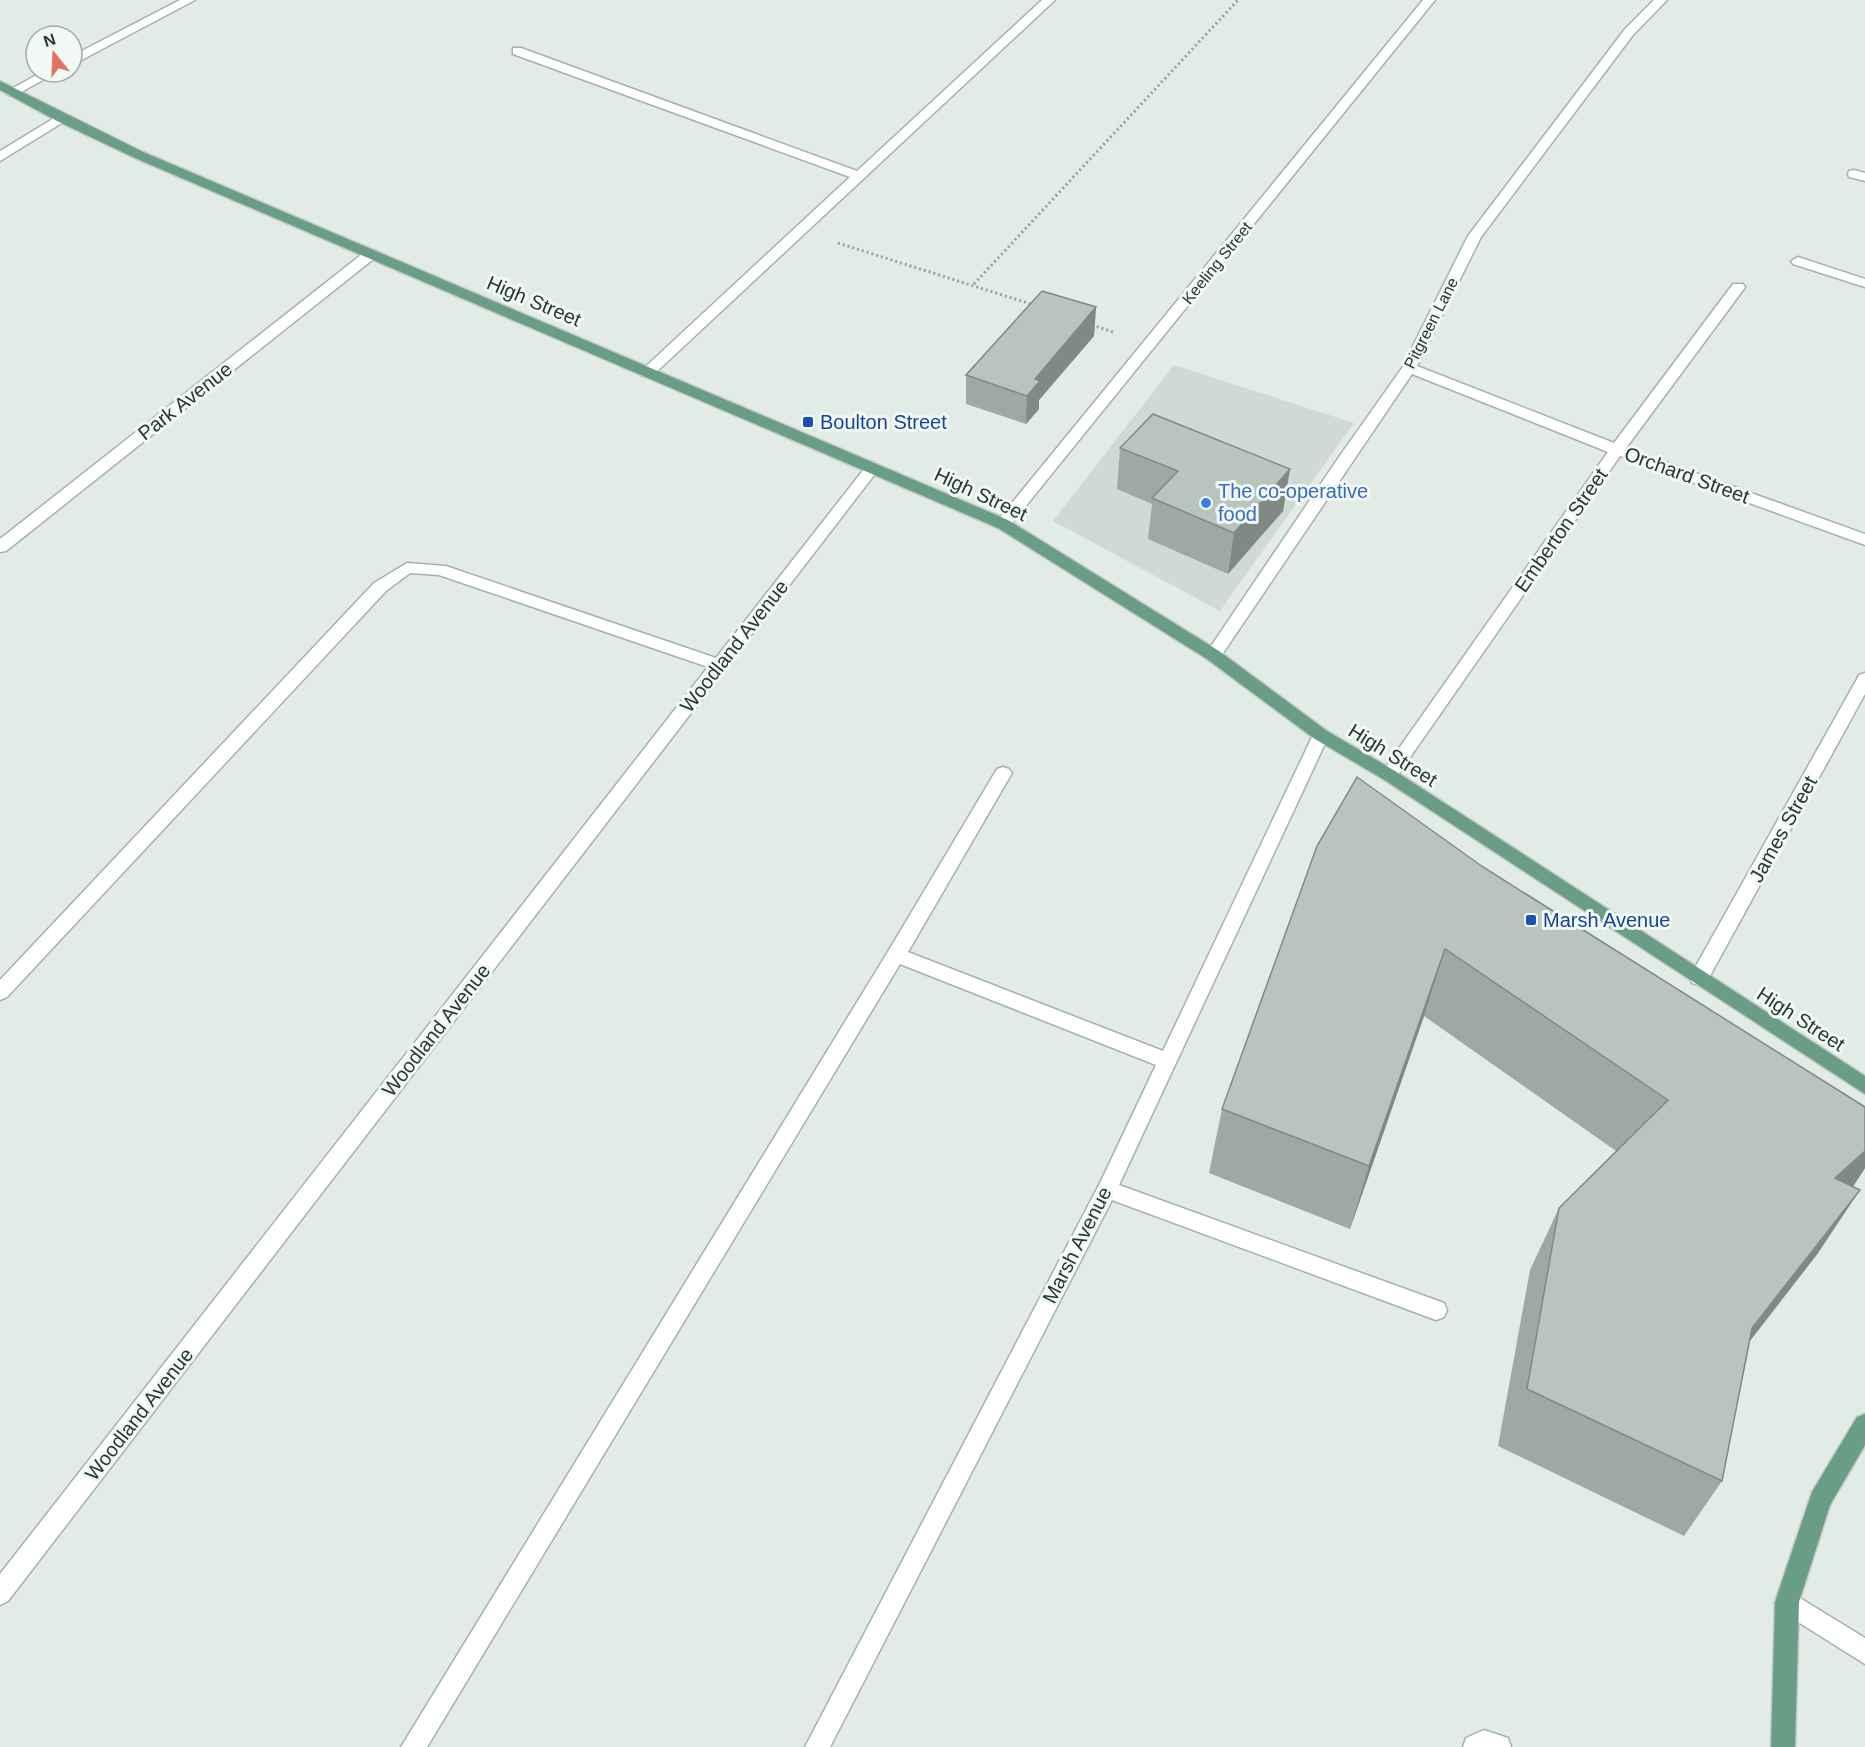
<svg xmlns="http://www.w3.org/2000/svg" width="1865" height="1747" font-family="Helvetica,sans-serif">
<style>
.built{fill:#d0dad4}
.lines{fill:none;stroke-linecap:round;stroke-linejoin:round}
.minor-casing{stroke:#a5b2ab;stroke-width:3}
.major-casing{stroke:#c1c8c5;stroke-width:3}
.path{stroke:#84ac99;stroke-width:3;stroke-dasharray:2 3;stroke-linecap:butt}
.minor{fill:#fff;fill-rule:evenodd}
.major{fill:#6a9d88;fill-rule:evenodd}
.wall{fill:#9da9a3}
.shaded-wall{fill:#808a85}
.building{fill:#b7c5be;stroke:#808a85;stroke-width:1.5}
.transit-dot{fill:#1a4fb4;stroke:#f2f8f4;stroke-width:2}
.shop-dot{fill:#3f7fe0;stroke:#f2f8f4;stroke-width:2}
.labels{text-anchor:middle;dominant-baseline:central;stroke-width:6;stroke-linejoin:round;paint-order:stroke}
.far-street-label{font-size:16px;fill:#233a30;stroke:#f2f8f4}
.street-label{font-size:20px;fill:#233a30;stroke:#f2f8f4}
.transit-label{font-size:20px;fill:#164399;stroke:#f2f8f4;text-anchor:start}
.shop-label{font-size:20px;fill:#366cbe;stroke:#f2f8f4;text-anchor:start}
</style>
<rect width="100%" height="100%" fill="#e2ebe5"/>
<polygon class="built" points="1174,365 1354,423 1220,611 1053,521"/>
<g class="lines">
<g class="minor-casing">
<g id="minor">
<polygon points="180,0 195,0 72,65 72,56"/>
<polygon points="1042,0 1055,0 652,376 642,376 640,373 642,370 850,177 513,54 513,48 521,48 857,171"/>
<polygon points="1423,0 1435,0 1008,528 998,528 995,524 998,520"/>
<polygon points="1654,0 1667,0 1633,35 1481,237 1417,366 1614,443 1733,284 1743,284 1745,287 1743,290 1626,448 1865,534 1865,545 1620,456 1395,779 1389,781 1383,779 1380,775 1383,771 1608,452 1412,374 1219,659 1207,659 1205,655 1339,457 1402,368 1468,236 1625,29"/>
<polygon points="42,72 57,72 16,95 8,95 6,92"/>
<polygon points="61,114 65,115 67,118 65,121 0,161 0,151"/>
<polygon points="1854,170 1865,173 1865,181 1849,177 1848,174 1849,171"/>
<polygon points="371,250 376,251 378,254 376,257 6,551 0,552 0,539 366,251"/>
<polygon points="1798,257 1865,279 1865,287 1793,264 1791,261"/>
<polygon points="873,462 881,467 878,470 8,1601 0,1605 0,1574 708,667 439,575 410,573 386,591 7,997 0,1000 0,980 374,583 407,563 446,566 716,658 868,464"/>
<polygon points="1865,673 1865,694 1706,983 1699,985 1692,983 1690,978 1692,973 1857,679 1859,675"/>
<polygon points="1321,729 1327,731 1329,735 1119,1185 1444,1303 1447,1310 1444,1317 1436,1320 1112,1200 830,1747 805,1747 1100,1183 1156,1065 900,964 427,1747 401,1747 889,950 997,769 1003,767 1009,769 1012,773 908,952 1163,1051 1313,735 1315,731"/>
<polygon points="1787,1590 1865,1638 1865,1664 1779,1610 1775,1602 1779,1594"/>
<polygon points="1484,1730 1508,1738 1511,1747 1463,1747 1466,1738"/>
</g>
</g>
<g class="major-casing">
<g id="major">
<polygon points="0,81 143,152 1008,520 1219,651 1327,731 1395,771 1865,1076 1865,1094 1383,779 1315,739 1207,659 998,528 135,158 57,121 0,90"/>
<polygon points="1865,1414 1865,1445 1830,1505 1799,1602 1795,1747 1771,1747 1775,1602 1812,1492 1857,1417"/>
</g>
</g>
<g class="path">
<polyline points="838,243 1034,305"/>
<polyline points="974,284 1238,0"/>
<polyline points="1092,325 1113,332"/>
</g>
<use href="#minor" class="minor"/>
<use href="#major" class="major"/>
</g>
<g class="wall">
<polygon points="1096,307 1094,336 1039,400 1039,409 1026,424 966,404 966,375"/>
<polygon points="1120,448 1290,469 1283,511 1228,574 1148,539 1152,504 1117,489"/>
<polygon points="1483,867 1865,1107 1865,1168 1853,1187 1818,1253 1750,1341 1722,1481 1684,1536 1498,1446 1530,1270 1559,1208 1616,1151 1424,1016 1350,1229 1209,1173 1222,1109"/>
</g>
<g class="shaded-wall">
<polygon points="1096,307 1094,336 1039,400 1039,409 1026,424 1027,396 1035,379"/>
<polygon points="1290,469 1283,511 1228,574 1234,533"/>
<polygon points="1445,949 1424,1016 1350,1229 1369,1166"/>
<polygon points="1865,1151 1865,1168 1851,1189 1835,1178"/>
<polygon points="1860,1190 1818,1253 1714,1387 1752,1328"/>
</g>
<g class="building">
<polygon points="1042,291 1096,307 1035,379 1040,381 1027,396 966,375"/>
<polygon points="1153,414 1290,469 1234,533 1152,498 1178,471 1120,448"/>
<polygon points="1357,777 1483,867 1865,1107 1865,1151 1835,1178 1860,1190 1752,1328 1722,1481 1527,1389 1559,1208 1668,1100 1445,949 1369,1166 1222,1109 1317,846"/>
</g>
<g class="transit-dot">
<rect x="802" y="416" width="12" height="12" rx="3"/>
<rect x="1525" y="914" width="12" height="12" rx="3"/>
</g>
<circle class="shop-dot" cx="1206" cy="503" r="6"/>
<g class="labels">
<g class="far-street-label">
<text transform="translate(1217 263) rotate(-51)">Keeling Street</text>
<text transform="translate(1431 323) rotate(-63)">Pitgreen Lane</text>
</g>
<g class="street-label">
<text transform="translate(534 301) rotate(23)">High Street</text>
<text transform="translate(185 401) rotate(-38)">Park Avenue</text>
<text transform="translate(1687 475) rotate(20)">Orchard Street</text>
<text transform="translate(981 494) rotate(25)">High Street</text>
<text transform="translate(1561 530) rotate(-55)">Emberton Street</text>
<text transform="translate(734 646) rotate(-52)">Woodland Avenue</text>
<text transform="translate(1393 755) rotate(32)">High Street</text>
<text transform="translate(1783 829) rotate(-61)">James Street</text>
<text transform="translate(1801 1019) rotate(33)">High Street</text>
<text transform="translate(436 1030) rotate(-52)">Woodland Avenue</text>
<text transform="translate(1077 1245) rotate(-63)">Marsh Avenue</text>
<text transform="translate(139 1414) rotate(-52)">Woodland Avenue</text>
</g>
<g class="transit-label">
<text x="820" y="422">Boulton Street</text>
<text x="1543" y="920">Marsh Avenue</text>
</g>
<g class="shop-label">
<text x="1218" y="491">The co-operative<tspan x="1218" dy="23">food</tspan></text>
</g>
</g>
<g transform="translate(54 54) rotate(342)"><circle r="28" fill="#f2f8f4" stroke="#9faca6" stroke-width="1.5"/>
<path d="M0-4.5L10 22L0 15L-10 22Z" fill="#e77064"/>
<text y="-9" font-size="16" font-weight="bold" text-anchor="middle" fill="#233a30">N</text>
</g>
</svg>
